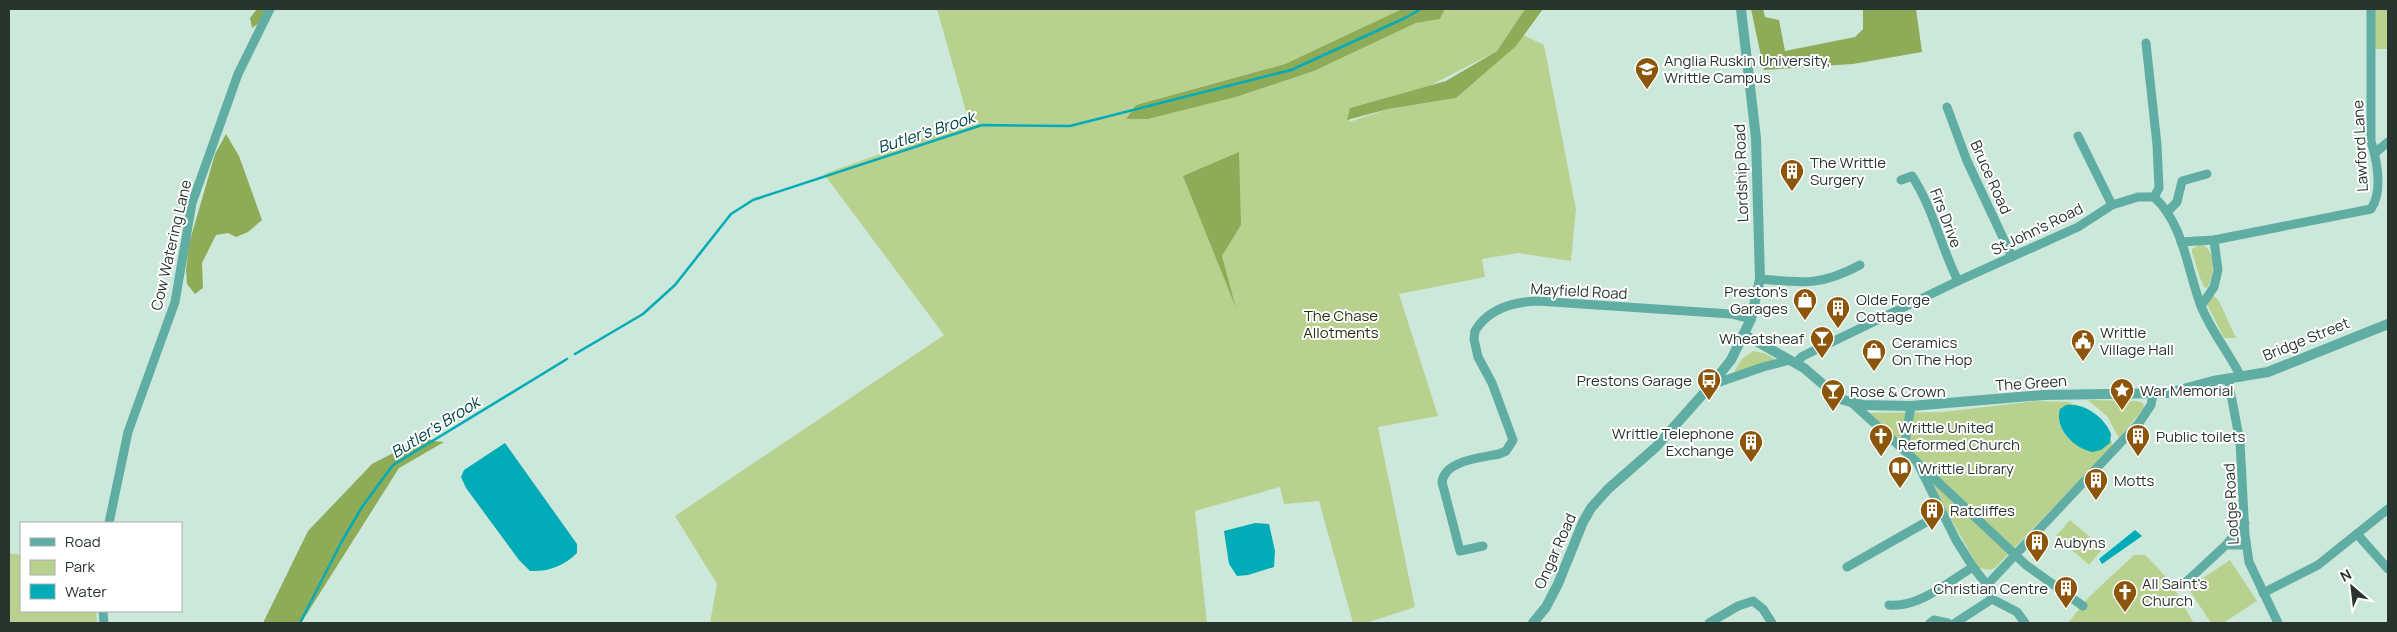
<svg xmlns="http://www.w3.org/2000/svg" width="2397" height="632" font-family="Manrope,sans-serif">
<style>
.green{fill:#b9d18f;fill-rule:evenodd}
.forest{fill:#8eab58}
.water{fill:#01abb7}
.lines{fill:none;stroke-linecap:round;stroke-linejoin:round}
.stream{stroke:#01abb7;stroke-width:2.5}
.minor{stroke:#60aea3;stroke-width:9}
.tertiary{stroke:#60aea3;stroke-width:10}
.labels{text-anchor:middle;dominant-baseline:central;stroke-width:4;stroke-linejoin:round;paint-order:stroke}
.poi-label{font-size:15px;fill:#29342e;stroke:#fff;text-anchor:start}
.street-label{font-size:15px;fill:#29342e;stroke:#fff}
.park-label{font-size:15px;fill:#26310e;stroke:#fff}
.water-label{font-size:16px;font-style:italic;fill:#014147;stroke:#fff}
</style>
<rect width="100%" height="100%" fill="#cce8da"/>
<g class="green">
<path d="M 937,9 L 1402,9 L 1285,64 L 1136,105 L 1126,119 L 1148,119 L 1236,97 L 1314,71 L 1416,23 L 1440,19 L 1445,9 L 1525,9 L 1497,51 L 1429,86 L 1350,108 L 1349,122 L 1388,109 L 1456,98 L 1515,46 L 1523,35 L 1544,45 L 1576,209 L 1571,261 L 1518,253 L 1482,259 L 1485,277 L 1399,294 L 1438,416 L 1378,427 L 1415,607 L 1366,623 L 1353,623 L 1319,501 L 1284,504 L 1280,487 L 1195,511 L 1207,623 L 710,623 L 717,584 L 675,516 L 944,335 L 824,174 L 969,122 ZM 1184,176 L 1241,225 L 1222,256 L 1234,301 Z"/>
<polygon points="2375,9 2388,9 2388,49 2371,49"/>
<path d="M 2201,244 C 2217,251 2214,274 2208,287 L 2205,288 L 2200,278 L 2192,252 L 2192,249 Z"/>
<polygon points="2212,294 2219,301 2236,338 2224,338 2206,302"/>
<polygon points="1753,351 1764,353 1775,359 1736,374 1735,370 1742,359"/>
<polygon points="2088,400 2137,401 2143,403 2144,408 2119,438 2107,416"/>
<path d="M 2037,401 L 2068,402 L 2078,406 L 2062,407 C 2047,430 2091,469 2112,440 L 2112,446 L 1995,568 L 1990,570 L 1979,568 L 1928,479 L 1934,472 L 1868,413 L 1943,412 Z"/>
<polygon points="2070,520 2103,548 2089,565 2056,536"/>
<polygon points="9,553 21,555 21,611 96,611 97,623 9,623"/>
<path d="M 2134,555 L 2145,555 C 2154,564 2164,574 2172,585 C 2179,596 2186,611 2194,623 L 2068,623 L 2089,597 Z"/>
<polygon points="2230,560 2257,601 2223,623 2211,623 2188,588"/>
</g>
<g class="forest">
<polygon points="257,9 267,9 258,24 252,28 250,18"/>
<polygon points="1402,9 1445,9 1440,19 1416,23 1314,71 1236,97 1148,119 1126,119 1136,105 1285,64"/>
<polygon points="1525,9 1543,9 1516,46 1456,98 1388,109 1347,120 1350,108 1446,81 1497,51"/>
<polygon points="1751,9 1763,9 1765,17 1779,20 1785,51 1855,37 1863,29 1863,9 1916,9 1922,52 1853,64 1764,70"/>
<polygon points="226,134 239,156 262,220 248,232 236,237 228,233 216,235 202,263 203,288 195,294 187,284 186,270 189,244 215,154"/>
<polygon points="1239,152 1241,225 1222,256 1236,308 1183,176"/>
<polygon points="426,436 433,441 444,442 399,468 301,623 263,623 308,531 372,464"/>
</g>
<g class="water">
<path d="M 2066,405 C 2085,403 2104,417 2111,434 L 2110,443 L 2101,450 L 2092,452 C 2074,448 2054,429 2060,409 Z"/>
<path d="M 505,443 L 577,544 L 577,553 C 564,566 548,572 530,571 L 519,560 L 466,488 L 461,477 L 464,470 Z"/>
<polygon points="1255,523 1269,524 1275,551 1274,567 1248,575 1237,576 1229,564 1224,531"/>
<polygon points="2135,530 2142,536 2102,564 2099,559"/>
</g>
<g class="lines">
<g class="stream">
<polyline points="575,354 643,314 675,285 731,214 753,200 982,125 1070,126 1291,70 1405,18 1421,9"/>
<polyline points="300,623 342,541 362,507 393,465 567,359"/>
</g>
<g class="minor">
<polyline points="2146,43 2157,145 2159,188 2154,197"/>
<polyline points="1947,107 1967,161 2012,257"/>
<polyline points="2078,136 2112,205"/>
<polyline points="2375,153 2388,142"/>
<path d="M 1901,180 L 1912,176 C 1933,208 1941,247 1958,281"/>
<path d="M 2154,197 C 2184,224 2187,270 2201,306 C 2211,331 2229,353 2241,377"/>
<polyline points="2167,212 2177,202 2182,181 2207,174"/>
<path d="M 2181,242 L 2214,240 L 2371,209 C 2383,191 2377,161 2371,141 L 2371,9"/>
<path d="M 1760,279 C 1803,283 1821,286 1860,265"/>
<polyline points="2201,306 2214,287 2218,270 2214,240"/>
<polyline points="1795,363 1803,356 1958,281 2078,227 2112,205 2138,197 2154,197"/>
<polyline points="2228,379 2240,442 2245,535 2249,562 2278,623"/>
<polyline points="1711,385 1763,367 1790,360"/>
<polyline points="1852,403 1917,462 1956,540 1973,567 1987,585 1992,599 1955,623"/>
<polyline points="1904,449 1911,406"/>
<polyline points="1921,466 2026,565 2083,606"/>
<polyline points="109,523 128,432 175,302 192,203 238,74 270,9"/>
<polyline points="2357,534 2388,569"/>
<polyline points="2226,545 2245,523"/>
<path d="M 1483,546 L 1460,551 L 1442,482 C 1445,460 1481,458 1499,454 L 1506,451 L 1513,440 L 1492,383 L 1478,357 L 1474,339 L 1475,331 C 1488,309 1513,302 1537,301 L 1731,314 L 1751,319"/>
<polyline points="1847,567 1942,513"/>
<polyline points="2185,583 2226,545 2246,545"/>
<polyline points="1987,585 2139,423 2151,405 2153,394"/>
<polyline points="2263,593 2318,565 2388,509"/>
<polyline points="1992,599 2017,612 2025,623"/>
<path d="M 1889,605 C 1919,608 1948,582 1973,567"/>
<polyline points="103,611 104,623"/>
<polyline points="1709,623 1738,606 1753,601 1763,609 1772,623"/>
<polyline points="1930,623 1934,620 1948,623"/>
</g>
<g class="tertiary">
<polyline points="1745,335 1804,368 1840,399 1863,405 1911,406 2044,395 2168,393 2213,381 2268,372 2388,324"/>
<polyline points="1533,623 1546,607 1558,584 1583,522 1591,508 1608,489 1656,447 1711,385 1731,360 1751,319 1760,279 1756,138 1741,9"/>
</g>
</g>
<defs>
<g id="university-pin" transform="scale(1.25)"><path d="M0 17L-7.5 6A9.5 9.5 0 1 1 7.5 6Z" fill="#8c550a" stroke="#fff"/><path d="M0-5L7-2L0 1L-7-2ZM-4 1L0 2.5L4 1V4Q0 6-4 4Z" fill="#fff"/></g>
<g id="building-pin" transform="scale(1.25)"><path d="M0 17L-7.5 6A9.5 9.5 0 1 1 7.5 6Z" fill="#8c550a" stroke="#fff"/><path d="M-4-6H4V6H1V3H-1V6H-4ZM-2.5-4.3h1.7v1.8h-1.7ZM.8-4.3h1.7v1.8H.8ZM-2.5-1h1.7V.8h-1.7ZM.8-1h1.7V.8H.8Z" fill="#fff"/></g>
<g id="shop-pin" transform="scale(1.25)"><path d="M0 17L-7.5 6A9.5 9.5 0 1 1 7.5 6Z" fill="#8c550a" stroke="#fff"/><path d="M-5-2.5h2.3a2.7 3.5 0 0 1 5.4 0H5L5.5 6h-11ZM-1.5-2.5h3a1.5 2.3 0 0 0-3 0Z" fill="#fff"/></g>
<g id="bar-pin" transform="scale(1.25)"><path d="M0 17L-7.5 6A9.5 9.5 0 1 1 7.5 6Z" fill="#8c550a" stroke="#fff"/><path d="M-6-5H6L.8 .8V4.5H3.5V6h-7V4.5H-.8V.8Z" fill="#fff"/></g>
<g id="civic-pin" transform="scale(1.25)"><path d="M0 17L-7.5 6A9.5 9.5 0 1 1 7.5 6Z" fill="#8c550a" stroke="#fff"/><path d="M-.6-6.5H3V-4.5H.6V-3L4-1V1h2V6H-6V1h2V-1L-.6-3ZM-1.2 2.5V6h2.4V2.5Z" fill="#fff"/></g>
<g id="bus-pin" transform="scale(1.25)"><path d="M0 17L-7.5 6A9.5 9.5 0 1 1 7.5 6Z" fill="#8c550a" stroke="#fff"/><path d="M-5-6H5V4H4V6H2V4H-2V6H-4V4H-5ZM-3.5-4V0h7V-4ZM-3.5 1.2v1.5H-2V1.2ZM2 1.2v1.5H3.5V1.2Z" fill="#fff"/></g>
<g id="sight-pin" transform="scale(1.25)"><path d="M0 17L-7.5 6A9.5 9.5 0 1 1 7.5 6Z" fill="#8c550a" stroke="#fff"/><path d="M0-6L1.8-2.2L6-1.7L2.9 1.2L3.7 5.4L0 3.3L-3.7 5.4L-2.9 1.2L-6-1.7L-1.8-2.2Z" fill="#fff"/></g>
<g id="church-pin" transform="scale(1.25)"><path d="M0 17L-7.5 6A9.5 9.5 0 1 1 7.5 6Z" fill="#8c550a" stroke="#fff"/><path d="M-1.2-6h2.4v3.5h3.3v2.4h-3.3V6h-2.4V-.1h-3.3v-2.4h3.3Z" fill="#fff"/></g>
<g id="library-pin" transform="scale(1.25)"><path d="M0 17L-7.5 6A9.5 9.5 0 1 1 7.5 6Z" fill="#8c550a" stroke="#fff"/><path d="M-6-4Q-3-5.5-.7-3.5V5Q-3 3-6 4ZM6-4Q3-5.5 .7-3.5V5Q3 3 6 4Z" fill="#fff"/></g>
</defs>
<g fill-rule="evenodd">
<use href="#university-pin" x="1647" y="69"/>
<use href="#building-pin" x="1792" y="171"/>
<use href="#shop-pin" x="1805" y="300"/>
<use href="#building-pin" x="1838" y="308"/>
<use href="#bar-pin" x="1822" y="338"/>
<use href="#civic-pin" x="2083" y="341"/>
<use href="#shop-pin" x="1874" y="351"/>
<use href="#bus-pin" x="1709" y="380"/>
<use href="#sight-pin" x="2122" y="390"/>
<use href="#bar-pin" x="1833" y="391"/>
<use href="#church-pin" x="1881" y="436"/>
<use href="#building-pin" x="2138" y="436"/>
<use href="#building-pin" x="1751" y="442"/>
<use href="#library-pin" x="1900" y="468"/>
<use href="#building-pin" x="2096" y="480"/>
<use href="#building-pin" x="1932" y="510"/>
<use href="#building-pin" x="2037" y="542"/>
<use href="#building-pin" x="2066" y="588"/>
<use href="#church-pin" x="2125" y="592"/>
</g>
<g class="labels">
<g class="poi-label">
<text x="1664" y="60">Anglia Ruskin University,<tspan x="1664" dy="17">Writtle Campus</tspan></text>
<text x="1810" y="162">The Writtle<tspan x="1810" dy="17">Surgery</tspan></text>
<text x="1788" y="291" text-anchor="end">Preston's<tspan x="1788" dy="17">Garages</tspan></text>
<text x="1856" y="299">Olde Forge<tspan x="1856" dy="17">Cottage</tspan></text>
<text x="2100" y="332">Writtle<tspan x="2100" dy="17">Village Hall</tspan></text>
<text x="1804" y="338" text-anchor="end">Wheatsheaf</text>
<text x="1892" y="342">Ceramics<tspan x="1892" dy="17">On The Hop</tspan></text>
<text x="1692" y="380" text-anchor="end">Prestons Garage</text>
<text x="2140" y="390">War Memorial</text>
<text x="1850" y="391">Rose &amp; Crown</text>
<text x="1898" y="427">Writtle United<tspan x="1898" dy="17">Reformed Church</tspan></text>
<text x="1734" y="433" text-anchor="end">Writtle Telephone<tspan x="1734" dy="17">Exchange</tspan></text>
<text x="2156" y="436">Public toilets</text>
<text x="1918" y="468">Writtle Library</text>
<text x="2114" y="480">Motts</text>
<text x="1950" y="510">Ratcliffes</text>
<text x="2054" y="542">Aubyns</text>
<text x="2142" y="583">All Saint's<tspan x="2142" dy="17">Church</tspan></text>
<text x="2048" y="588" text-anchor="end">Christian Centre</text>
</g>
<g class="street-label">
<text transform="translate(2360 146) rotate(-93)">Lawford Lane</text>
<text transform="translate(1741 173) rotate(-92)">Lordship Road</text>
<text transform="translate(1991 177) rotate(66)">Bruce Road</text>
<text transform="translate(1946 218) rotate(69)">Firs Drive</text>
<text transform="translate(2037 229) rotate(-26)">St John's Road</text>
<text transform="translate(171 245) rotate(-77)">Cow Watering Lane</text>
<text transform="translate(1579 291) rotate(3)">Mayfield Road</text>
<text transform="translate(2306 339) rotate(-22)">Bridge Street</text>
<text transform="translate(2031 383) rotate(-4)">The Green</text>
<text transform="translate(2231 504) rotate(-93)">Lodge Road</text>
<text transform="translate(1555 551) rotate(-66)">Ongar Road</text>
</g>
<g class="park-label">
<text x="1341" y="315">The Chase<tspan x="1341" dy="17">Allotments</tspan></text>
</g>
<g class="water-label">
<text transform="translate(926 132) rotate(-18)">Butler's Brook</text>
<text transform="translate(435 427) rotate(-32)">Butler's Brook</text>
</g>
</g>
<rect width="2397" height="632" fill="none" stroke="#29342e" stroke-width="20"/>
<rect x="20" y="522" width="162" height="90" fill="#ffffff" stroke="#a9aeab"/>
<rect x="30" y="538" width="25" height="8" fill="#60aea3" stroke="#a9aeab"/>
<text x="65" y="547" font-size="15" fill="#29342e">Road</text>
<rect x="30" y="560" width="25" height="15" fill="#b9d18f" stroke="#a9aeab"/>
<text x="65" y="572" font-size="15" fill="#29342e">Park</text>
<rect x="30" y="584" width="25" height="15" fill="#01abb7" stroke="#a9aeab"/>
<text x="65" y="597" font-size="15" fill="#29342e">Water</text>
<g transform="translate(2352 587) rotate(332)" stroke="#ffffff" stroke-width="4" paint-order="stroke">
<path d="M0-4L9 19L0 12L-9 19Z" fill="#29342e"/>
<text y="-8" font-size="14" font-weight="bold" text-anchor="middle" fill="#29342e">N</text>
</g>
</svg>
